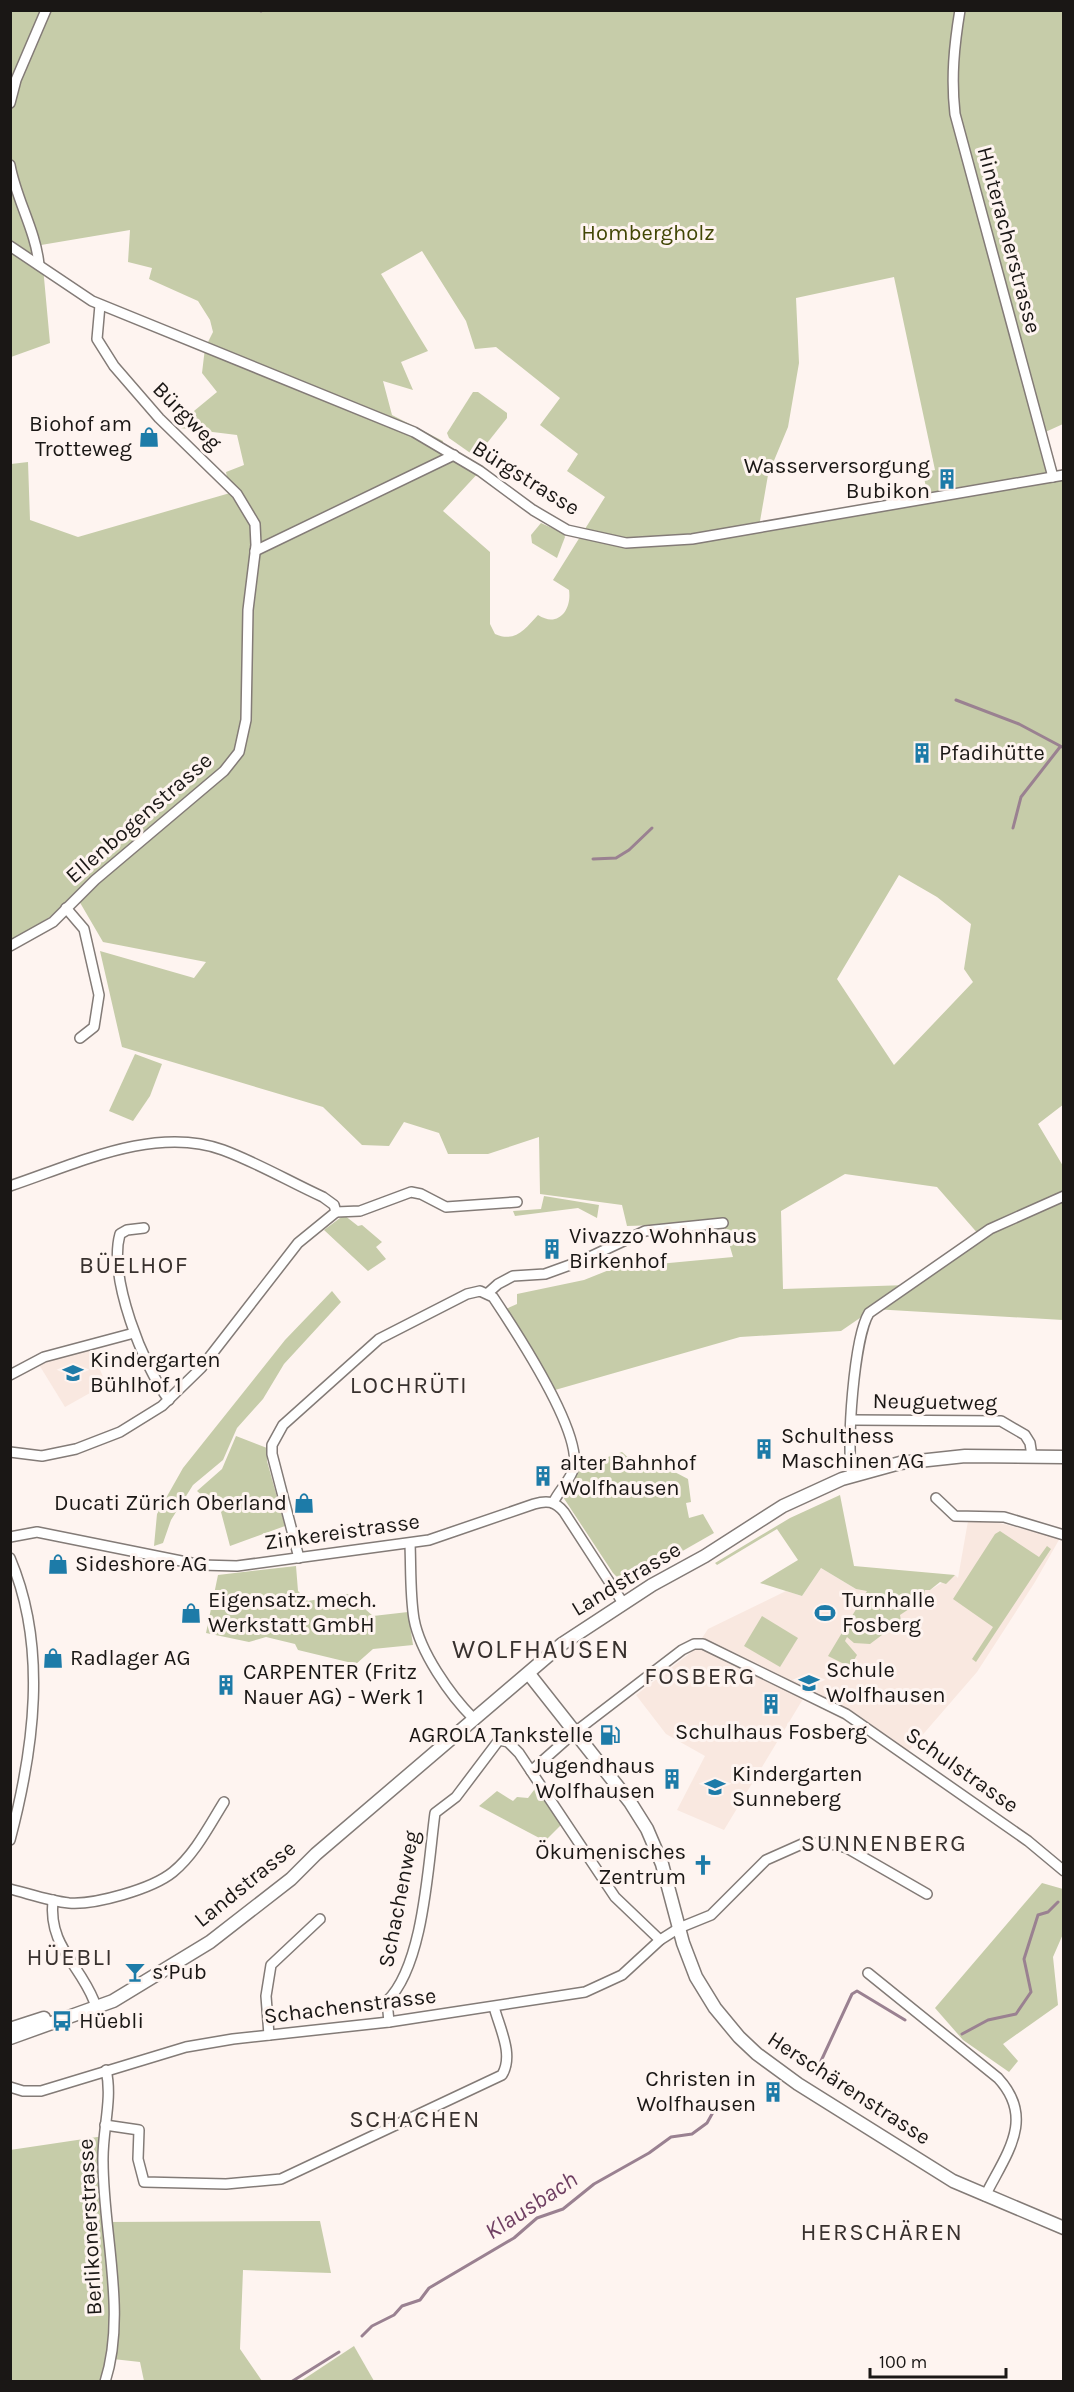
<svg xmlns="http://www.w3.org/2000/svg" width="1074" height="2392" font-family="Karla,sans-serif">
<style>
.built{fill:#f9e8e0}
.green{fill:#c6cca9;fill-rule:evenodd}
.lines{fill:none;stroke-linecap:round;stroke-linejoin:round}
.stream{stroke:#9a8191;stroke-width:3}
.street-casing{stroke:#837b77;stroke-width:12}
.secondary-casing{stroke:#837b77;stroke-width:15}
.street{stroke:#fff;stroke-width:9}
.secondary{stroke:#fff;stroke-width:12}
.labels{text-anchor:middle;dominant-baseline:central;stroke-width:6;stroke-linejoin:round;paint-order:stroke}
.park-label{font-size:22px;fill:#414605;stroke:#fef4f0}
.street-label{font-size:22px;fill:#1a1715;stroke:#fef4f0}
.poi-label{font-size:22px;fill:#1a1715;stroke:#fef4f0;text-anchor:start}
.neighbourhood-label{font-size:24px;letter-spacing:1.5px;fill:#38312e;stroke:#fef4f0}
.water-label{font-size:24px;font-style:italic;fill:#6f3f62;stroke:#fef4f0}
.quarter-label{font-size:26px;letter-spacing:1.5px;fill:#38312e;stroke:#fef4f0}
</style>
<rect width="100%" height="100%" fill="#fef4f0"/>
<g class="built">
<polygon points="91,1348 106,1384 65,1407 38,1363"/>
<polygon points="987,1520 1060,1538 1035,1582 977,1672 906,1754 806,1694 724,1830 677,1810 705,1756 666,1734 636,1695 694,1650 708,1629 786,1591 802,1596 821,1568 856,1589 930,1590 955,1575 958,1578 968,1521"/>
</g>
<g class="green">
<path d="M 10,11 L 1063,11 L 1063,424 L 1041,434 L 1052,477 L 1064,475 L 1064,1104 L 1038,1124 L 1063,1166 L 1063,1320 L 873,1309 L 841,1331 L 740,1337 L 555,1390 L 506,1309 L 517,1304 L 517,1294 L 584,1280 L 624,1264 L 637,1266 L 733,1257 L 723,1223 L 627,1226 L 622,1205 L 540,1194 L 539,1137 L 488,1154 L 448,1154 L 439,1133 L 404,1122 L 389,1146 L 362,1145 L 323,1107 L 122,1047 L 100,951 L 194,978 L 206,962 L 103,942 L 75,894 L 60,910 L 11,943 L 11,464 L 28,462 L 30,520 L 78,537 L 230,493 L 226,472 L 244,465 L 237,435 L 180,428 L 177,425 L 217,392 L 202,373 L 205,348 L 213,332 L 210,320 L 198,301 L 149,279 L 152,268 L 128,262 L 130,230 L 41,245 L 50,343 L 11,357 ZM 422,251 L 466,321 L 475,349 L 496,347 L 560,398 L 540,425 L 578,454 L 567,471 L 605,497 L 553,580 L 569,590 C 572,610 558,628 538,615 C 525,629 515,643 495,634 L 490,624 L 490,552 L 443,511 L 480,471 L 443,448 L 443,441 L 392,415 L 383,381 L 413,390 L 401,362 L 428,351 L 381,274 ZM 894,277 L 935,470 L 923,472 L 928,498 L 759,527 L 768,475 L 788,427 L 799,363 L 796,298 ZM 899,875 L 937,897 L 971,924 L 964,969 L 973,982 L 894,1065 L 837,979 ZM 845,1174 L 937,1187 L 980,1236 L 908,1285 L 783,1289 L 781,1211 Z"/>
<polygon points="473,392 478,392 507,413 507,418 476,457 449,438 447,433"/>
<polygon points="541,523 563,533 565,537 557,558 532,543 531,535"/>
<polygon points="135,1054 162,1064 150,1096 133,1121 109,1111"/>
<polygon points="544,1196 599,1205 597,1218 578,1208 515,1216 513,1211 541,1209"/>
<polygon points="344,1215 358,1226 362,1225 382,1242 376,1247 386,1259 368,1271 324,1230"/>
<polygon points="332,1291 341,1302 284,1364 263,1399 237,1428 223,1460 193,1485 171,1520 163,1543 154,1546 157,1514 183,1468 285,1340"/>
<polygon points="236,1436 267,1448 267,1461 285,1526 230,1546 221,1512 197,1491 222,1469"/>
<polygon points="622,1452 633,1462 648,1458 688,1479 691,1502 686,1503 689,1518 703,1514 714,1533 630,1581 620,1580 613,1573 563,1497 580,1467"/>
<polygon points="840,1495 854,1566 955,1575 946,1584 940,1582 930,1590 925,1590 924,1599 900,1615 901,1621 886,1624 886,1632 870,1644 854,1643 847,1637 845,1641 857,1655 850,1667 828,1656 867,1591 856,1589 821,1568 802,1596 760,1583 798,1560 777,1529 717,1565 715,1563 790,1518"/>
<polygon points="1000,1531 1039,1557 1047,1546 1051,1549 976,1662 972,1659 993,1627 953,1599 995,1534"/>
<polygon points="296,1566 298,1591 308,1601 348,1594 373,1616 408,1612 413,1645 373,1649 356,1664 298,1650 295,1644 266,1637 249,1642 206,1633 218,1575"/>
<polygon points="762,1616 798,1638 780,1667 744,1646"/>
<polygon points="537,1786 562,1824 545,1841 479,1806 497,1791 513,1801 517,1797 528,1798"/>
<polygon points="1042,1883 1063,1889 1063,1934 1053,1957 1058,2005 1003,2044 1018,2061 1009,2072 963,2040 935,2008"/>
<polygon points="104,2136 106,2222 320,2221 331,2273 243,2270 240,2349 262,2381 144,2381 140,2362 113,2359 105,2381 11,2381 10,2150"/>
<polygon points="354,2346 374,2381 301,2381"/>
</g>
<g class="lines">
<g class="stream">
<polyline points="261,10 261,11"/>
<polyline points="956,700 1019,724 1064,748"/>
<polyline points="1013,828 1021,797 1060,747"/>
<polyline points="593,859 616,858 629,850 652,828"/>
<polyline points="962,2034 988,2020 1016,2014 1031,1992 1024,1959 1038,1915 1048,1912 1058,1902"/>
<polyline points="821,2061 852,1994 857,1991 905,2020"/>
<polyline points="362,2336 372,2326 394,2315 402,2306 420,2300 429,2288 514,2238 537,2218 563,2209 594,2184 649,2153 671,2137 692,2134 707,2123 717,2105"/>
<polyline points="291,2382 339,2352"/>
</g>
<g class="street-casing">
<g id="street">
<path d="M 960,10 C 954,46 951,78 955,114 L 1053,477"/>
<polyline points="10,103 16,80 46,10"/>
<path d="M 10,165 C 16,199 36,231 39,265"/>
<polyline points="10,246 92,301 414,432 480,471 533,510 567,530 626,543 692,539 1064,475"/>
<polyline points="255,551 454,455"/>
<polyline points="66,908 84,929 99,995 94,1027 80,1038"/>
<polyline points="10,946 53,922 95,880 224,771 239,752 246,720 248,610 256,545 255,524 237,494 159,418 114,366 97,339 100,305"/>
<path d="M 10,1186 C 76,1164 155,1125 223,1150 C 258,1163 290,1182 323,1197 L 334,1205 L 336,1212 L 298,1243 L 201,1368 L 162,1406 L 120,1432 L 76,1449 L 42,1456 L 10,1452"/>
<polyline points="336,1212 360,1211 411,1192 421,1194 446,1207 517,1202"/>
<path d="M 144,1228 L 127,1230 L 120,1234 C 108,1277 143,1366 169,1400"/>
<polyline points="488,1293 498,1284 513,1276 545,1274 581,1261 645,1231 723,1223"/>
<polyline points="10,1375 44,1357 134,1333"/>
<polyline points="853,1420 1001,1421 1025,1435 1030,1443 1032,1456"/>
<path d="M 852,1475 C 846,1447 854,1337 869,1313 L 990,1229 L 1064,1196"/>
<polyline points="936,1498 955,1516 1004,1517 1064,1535"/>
<path d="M 10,1537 L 37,1532 L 201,1565 L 237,1566 L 429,1540 L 534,1504 C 547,1500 555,1501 564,1512 L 623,1603"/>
<path d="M 410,1544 C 411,1568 410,1595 414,1619 C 420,1652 450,1695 473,1718"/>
<path d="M 10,1558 C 48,1647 34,1749 10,1840"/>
<path d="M 299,1558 L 272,1454 L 272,1445 L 283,1425 L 379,1339 L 467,1294 L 480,1291 L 493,1297 C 515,1330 581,1430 574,1467 C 571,1480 559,1490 553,1503"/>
<polyline points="531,1771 575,1732 682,1650 694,1644 703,1644 846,1714 1028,1841 1064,1871"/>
<path d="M 10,1889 C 30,1894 49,1901 69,1903 C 95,1905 152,1889 173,1872 C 195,1854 209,1826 224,1802"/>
<path d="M 53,1900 C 48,1946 79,1963 94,2001"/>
<path d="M 868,1973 L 998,2078 C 1036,2119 1006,2154 985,2196"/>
<path d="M 389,2022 L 387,2001 C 424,1965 428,1864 435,1813 L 456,1797 L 499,1740 L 508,1742 L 519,1753 L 615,1897 L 660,1940"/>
<polyline points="269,2035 266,1996 271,1965 320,1919"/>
<polyline points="10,2087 23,2091 41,2091 186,2047 233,2039 389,2022 585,1992 622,1975 660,1940 679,1928 711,1915 766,1860 802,1844 827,1843 847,1848 927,1894"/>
<path d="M 105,2125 L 139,2130 L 138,2159 L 144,2182 L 226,2184 L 281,2179 L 502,2075 C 514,2055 500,2029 494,2007"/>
<path d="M 105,2382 C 127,2314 103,2232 103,2162 C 102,2131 113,2099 106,2070"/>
</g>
</g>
<g class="secondary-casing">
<g id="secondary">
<polyline points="529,1674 630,1802 647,1829 662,1864 683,1943 696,1977 715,2008 739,2037 757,2054 798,2084 953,2181 1064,2228"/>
<polyline points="10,2029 44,2018"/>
<polyline points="10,2038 113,2001 210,1942 291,1879 316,1854 562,1644 652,1585 705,1556 783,1506 842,1479 900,1463 965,1456 1064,1457"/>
</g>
</g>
<use href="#street" class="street"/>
<use href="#secondary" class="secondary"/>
</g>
<defs>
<g id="shop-bare" transform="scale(1.62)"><path d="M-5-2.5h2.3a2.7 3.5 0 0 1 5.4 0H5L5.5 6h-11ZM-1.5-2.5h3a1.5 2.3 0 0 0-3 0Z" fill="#1d7ba8" stroke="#fef4f0" stroke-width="2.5" paint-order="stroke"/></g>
<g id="building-bare" transform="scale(1.62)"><path d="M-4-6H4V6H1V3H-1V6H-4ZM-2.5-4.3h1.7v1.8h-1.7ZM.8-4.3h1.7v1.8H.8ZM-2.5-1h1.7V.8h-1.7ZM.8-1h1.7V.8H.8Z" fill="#1d7ba8" stroke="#fef4f0" stroke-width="2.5" paint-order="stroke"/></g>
<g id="school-bare" transform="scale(1.62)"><path d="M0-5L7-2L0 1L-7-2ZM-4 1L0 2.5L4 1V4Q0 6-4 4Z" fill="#1d7ba8" stroke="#fef4f0" stroke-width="2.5" paint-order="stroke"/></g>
<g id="stadium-bare" transform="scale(1.62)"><path d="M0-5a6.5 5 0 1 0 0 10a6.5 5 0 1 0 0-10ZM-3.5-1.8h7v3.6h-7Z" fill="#1d7ba8" stroke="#fef4f0" stroke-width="2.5" paint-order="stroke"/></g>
<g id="fuel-bare" transform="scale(1.62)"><path d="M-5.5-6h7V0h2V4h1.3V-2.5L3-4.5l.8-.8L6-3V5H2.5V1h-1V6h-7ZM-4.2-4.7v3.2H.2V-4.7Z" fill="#1d7ba8" stroke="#fef4f0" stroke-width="2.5" paint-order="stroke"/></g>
<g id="church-bare" transform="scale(1.62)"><path d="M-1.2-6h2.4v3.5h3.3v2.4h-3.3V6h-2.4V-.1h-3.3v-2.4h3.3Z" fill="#1d7ba8" stroke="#fef4f0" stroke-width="2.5" paint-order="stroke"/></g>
<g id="bar-bare" transform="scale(1.62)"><path d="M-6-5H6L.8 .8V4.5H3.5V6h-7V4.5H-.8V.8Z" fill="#1d7ba8" stroke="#fef4f0" stroke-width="2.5" paint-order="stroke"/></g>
<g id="bus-bare" transform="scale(1.62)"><path d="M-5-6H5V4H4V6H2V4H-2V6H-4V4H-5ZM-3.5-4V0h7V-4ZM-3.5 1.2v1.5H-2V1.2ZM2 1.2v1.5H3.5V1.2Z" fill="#1d7ba8" stroke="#fef4f0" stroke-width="2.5" paint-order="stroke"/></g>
</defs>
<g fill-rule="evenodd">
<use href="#shop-bare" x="149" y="437"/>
<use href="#building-bare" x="947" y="479"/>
<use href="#building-bare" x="922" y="753"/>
<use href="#building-bare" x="552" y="1249"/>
<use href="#school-bare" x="73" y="1373"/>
<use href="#building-bare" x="764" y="1449"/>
<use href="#building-bare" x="543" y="1476"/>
<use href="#shop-bare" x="304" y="1503"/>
<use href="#shop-bare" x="58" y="1564"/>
<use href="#shop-bare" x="191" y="1613"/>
<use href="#stadium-bare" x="825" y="1613"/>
<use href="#shop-bare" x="53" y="1658"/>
<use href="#school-bare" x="809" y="1683"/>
<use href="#building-bare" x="226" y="1685"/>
<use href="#building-bare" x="771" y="1704"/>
<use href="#fuel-bare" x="610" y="1735"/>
<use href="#building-bare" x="672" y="1779"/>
<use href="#school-bare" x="715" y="1787"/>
<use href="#church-bare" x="703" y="1865"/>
<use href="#bar-bare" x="135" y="1972"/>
<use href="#bus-bare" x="62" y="2021"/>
<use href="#building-bare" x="773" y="2092"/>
</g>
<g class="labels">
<g class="park-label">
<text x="648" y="233">Hombergholz</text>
</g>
<g class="street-label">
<text transform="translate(1009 240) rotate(75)">Hinteracherstrasse</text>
<text transform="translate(187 416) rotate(45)">Bürgweg</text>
<text transform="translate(526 478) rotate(32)">Bürgstrasse</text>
<text transform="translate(139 818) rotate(-41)">Ellenbogenstrasse</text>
<text transform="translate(935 1402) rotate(1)">Neuguetweg</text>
<text transform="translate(342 1532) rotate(-8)">Zinkereistrasse</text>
<text transform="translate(626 1579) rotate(-31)">Landstrasse</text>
<text transform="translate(962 1770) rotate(35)">Schulstrasse</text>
<text transform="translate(245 1884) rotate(-39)">Landstrasse</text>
<text transform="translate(399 1899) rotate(-79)">Schachenweg</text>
<text transform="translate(350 2006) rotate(-7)">Schachenstrasse</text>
<text transform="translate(849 2088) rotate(33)">Herschärenstrasse</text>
<text transform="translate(90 2227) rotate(-93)">Berlikonerstrasse</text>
</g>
<g class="poi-label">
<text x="132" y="424" text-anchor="end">Biohof am<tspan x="132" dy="25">Trotteweg</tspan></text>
<text x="930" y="466" text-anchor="end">Wasserversorgung<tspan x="930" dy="25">Bubikon</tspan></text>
<text x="939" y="753">Pfadihütte</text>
<text x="569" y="1236">Vivazzo Wohnhaus<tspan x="569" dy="25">Birkenhof</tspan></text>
<text x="90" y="1360">Kindergarten<tspan x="90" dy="25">Bühlhof 1</tspan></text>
<text x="781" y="1436">Schulthess<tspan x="781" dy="25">Maschinen AG</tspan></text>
<text x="560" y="1463">alter Bahnhof<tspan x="560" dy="25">Wolfhausen</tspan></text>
<text x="287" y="1503" text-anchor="end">Ducati Zürich Oberland</text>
<text x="75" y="1564">Sideshore AG</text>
<text x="208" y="1600">Eigensatz. mech.<tspan x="208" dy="25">Werkstatt GmbH</tspan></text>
<text x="842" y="1600">Turnhalle<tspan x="842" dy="25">Fosberg</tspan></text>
<text x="70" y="1658">Radlager AG</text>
<text x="826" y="1670">Schule<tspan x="826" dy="25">Wolfhausen</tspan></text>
<text x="243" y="1672">CARPENTER (Fritz<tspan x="243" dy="25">Nauer AG) - Werk 1</tspan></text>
<text x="771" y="1732" text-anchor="middle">Schulhaus Fosberg</text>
<text x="593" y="1735" text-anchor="end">AGROLA Tankstelle</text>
<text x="655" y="1766" text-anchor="end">Jugendhaus<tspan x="655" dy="25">Wolfhausen</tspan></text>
<text x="732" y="1774">Kindergarten<tspan x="732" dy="25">Sunneberg</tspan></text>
<text x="686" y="1852" text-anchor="end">Ökumenisches<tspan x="686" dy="25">Zentrum</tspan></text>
<text x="152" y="1972">s‘Pub</text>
<text x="79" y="2021">Hüebli</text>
<text x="756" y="2079" text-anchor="end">Christen in<tspan x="756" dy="25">Wolfhausen</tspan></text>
</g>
<g class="neighbourhood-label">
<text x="134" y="1265">BÜELHOF</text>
<text x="409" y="1385">LOCHRÜTI</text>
<text x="700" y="1676">FOSBERG</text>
<text x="884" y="1843">SUNNENBERG</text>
<text x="70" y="1957">HÜEBLI</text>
<text x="415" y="2119">SCHACHEN</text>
<text x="882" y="2232">HERSCHÄREN</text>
</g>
<g class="water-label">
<text transform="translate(531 2205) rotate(-33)">Klausbach</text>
</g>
<g class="quarter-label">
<text x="541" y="1649">WOLFHAUSEN</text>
</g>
</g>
<rect width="1074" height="2392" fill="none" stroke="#1a1715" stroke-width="24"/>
<path d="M870 2368v9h136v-9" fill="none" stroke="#1a1715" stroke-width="3"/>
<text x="879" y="2368" font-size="18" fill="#1a1715" stroke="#fef4f0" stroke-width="4.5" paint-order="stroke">100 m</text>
</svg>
